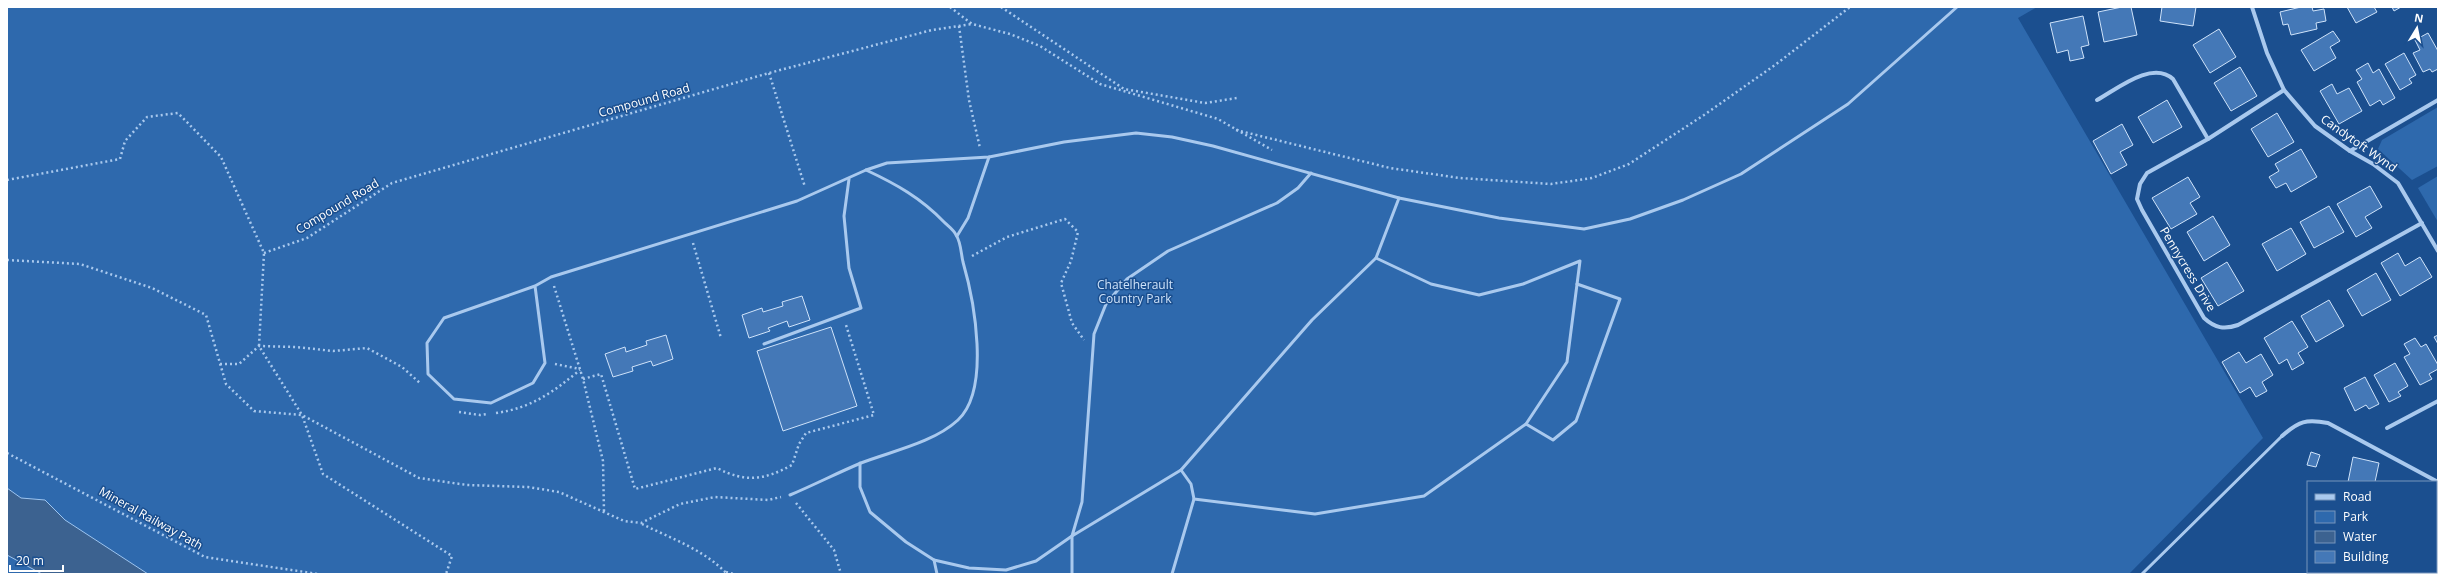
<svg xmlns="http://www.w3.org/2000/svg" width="2445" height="581" font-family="'Open Sans',sans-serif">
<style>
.green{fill:#2e69ad}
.water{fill:#3c6290;stroke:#9cc4f0}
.building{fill:#4478b7;stroke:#cfe3fa}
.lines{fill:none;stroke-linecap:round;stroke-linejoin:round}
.path{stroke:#a9c9ee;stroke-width:2.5;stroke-dasharray:2 3;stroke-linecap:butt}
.service{stroke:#a9c9ee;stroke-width:3}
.minor{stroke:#a9c9ee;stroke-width:4}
.labels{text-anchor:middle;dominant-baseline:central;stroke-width:3;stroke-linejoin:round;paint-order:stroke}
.street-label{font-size:12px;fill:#fff;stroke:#1b4f8f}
.park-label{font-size:12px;fill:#cfe3fa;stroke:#1b4f8f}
</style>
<rect width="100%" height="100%" fill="#1b4f8f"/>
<g class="green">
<polygon points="7,7 2037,7 2018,18 2263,438 2129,574 7,574"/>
<polygon points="2438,107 2438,166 2412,180 2378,149 2382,140"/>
<polygon points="2438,176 2438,222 2418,188"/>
</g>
<polygon class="water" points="7,488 21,498 45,500 65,520 148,574 42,574 7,555"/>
<g class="building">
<polygon points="2122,7 2131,7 2137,35 2104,42 2098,12"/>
<polygon points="2162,7 2196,7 2193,26 2160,21"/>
<polygon points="2301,7 2312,7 2313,11 2324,9 2326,21 2316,23 2317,29 2291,35 2288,24 2283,25 2280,12"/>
<polygon points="2347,7 2374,7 2377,12 2356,23"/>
<polygon points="2392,7 2401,7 2394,11"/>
<polygon points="2083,16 2089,45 2081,47 2084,58 2070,61 2068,50 2057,53 2050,23"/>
<polygon points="2219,29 2236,57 2210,73 2193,45"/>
<polygon points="2333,31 2340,41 2330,47 2336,58 2314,71 2301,50"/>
<polygon points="2428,33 2438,51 2438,69 2432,72 2430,69 2423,72 2413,53 2420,50 2415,40"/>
<polygon points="2404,53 2416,75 2409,79 2412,83 2400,90 2385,64"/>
<polygon points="2368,63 2373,73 2379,69 2395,98 2383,105 2380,100 2370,106 2357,82 2362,79 2356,70"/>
<polygon points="2240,67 2257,96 2231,111 2214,83"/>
<polygon points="2332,84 2337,94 2349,88 2362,111 2339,124 2320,91"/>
<polygon points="2167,100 2182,127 2153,143 2138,117"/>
<polygon points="2277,113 2294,142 2268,157 2251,129"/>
<polygon points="2122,124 2133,145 2120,152 2127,165 2111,174 2093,141"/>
<polygon points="2301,149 2317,177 2291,192 2286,183 2276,188 2269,177 2279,171 2275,164"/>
<polygon points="2188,177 2200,197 2190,203 2197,214 2171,229 2152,198"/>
<polygon points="2370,186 2382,207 2365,217 2372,228 2356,237 2337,204"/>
<polygon points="2329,206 2344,232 2314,248 2300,222"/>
<polygon points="2213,216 2230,245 2204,261 2187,232"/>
<polygon points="2291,228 2306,254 2277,271 2262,244"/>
<polygon points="2398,253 2405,266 2420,257 2432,277 2400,296 2381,263"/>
<polygon points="2227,262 2244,291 2218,306 2201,278"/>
<polygon points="2376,273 2391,300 2362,316 2347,290"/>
<polygon points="802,296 810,320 789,327 787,321 768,328 770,331 749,338 742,315 762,308 763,312 783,306 782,302"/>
<polygon points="2329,300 2344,326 2316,342 2301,316"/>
<polygon points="2292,321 2308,347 2298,353 2304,363 2292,370 2287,359 2279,364 2264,338"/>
<polygon points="831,327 857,406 783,431 757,351"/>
<polygon points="666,335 673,359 653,366 651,361 632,367 633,371 613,377 605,354 625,347 626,352 647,345 646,341"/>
<polygon points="2438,335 2438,344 2434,337"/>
<polygon points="2415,338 2421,347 2426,344 2438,365 2438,369 2429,374 2432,379 2420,385 2404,357 2410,354 2404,344"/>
<polygon points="2239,352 2246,363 2261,354 2273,375 2262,382 2267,391 2256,397 2250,387 2240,393 2222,362"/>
<polygon points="2395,363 2408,386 2398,392 2401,396 2389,402 2374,375"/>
<polygon points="2365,377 2379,404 2369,409 2366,405 2355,411 2344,388"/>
<polygon points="2311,452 2320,455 2316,467 2307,465"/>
<polygon points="2353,457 2379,463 2375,482 2348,482"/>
<polygon points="2438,524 2438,555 2436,556 2436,525"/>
<rect x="2314" y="572" width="38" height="2"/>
</g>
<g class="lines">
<g class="path">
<polyline points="950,7 972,24 1010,34 1040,46 1100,84 1218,119 1272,150"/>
<polyline points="1001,7 1124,89 1205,103 1237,98"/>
<polyline points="959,26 969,100 980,148"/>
<polyline points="769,73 805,187"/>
<polyline points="1236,130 1390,168 1460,178 1551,184 1592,178 1629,164 1704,115 1775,65 1850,7"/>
<polyline points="7,180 120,159 125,141 147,117 178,113 221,157 264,253 259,346 302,415 323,474 452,556 446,574"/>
<polyline points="693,243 721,338"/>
<polyline points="264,253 307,238 392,183 769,73 932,30 972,24"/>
<polyline points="972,256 1007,237 1065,219 1078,232 1071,261 1061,283 1072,323 1084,340"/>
<polyline points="7,260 80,264 152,288 206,315 226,384 254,411 302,415 419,478 467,485 528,487 559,492 624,521 641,523 680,504 715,497 768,500 781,497"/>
<polyline points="554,286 583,379 603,461 604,512"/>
<polyline points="220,364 239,364 259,346 296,347 333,351 367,348 402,367 421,384"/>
<polyline points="555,364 580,369"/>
<path d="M 583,379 L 601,374 L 635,489 L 717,468 C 746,483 764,480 792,465 L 799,444 L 806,433 L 874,415 L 846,325"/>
<polyline points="459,412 480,415 487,414"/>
<path d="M 496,413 C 532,408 553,392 580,370"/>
<polyline points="7,453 205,557 318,574"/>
<polyline points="796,503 834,550 841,574"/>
<path d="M 642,524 C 670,538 705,550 727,574"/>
<polyline points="726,572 734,574"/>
</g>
<g class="service">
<polyline points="1311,173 1298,188 1277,203 1168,251 1127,279 1106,304 1094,334 1082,502 1072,536 1181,470 1312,320 1376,258 1399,198"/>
<polyline points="957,236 968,218 989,157"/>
<polyline points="535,286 545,363 533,383 491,403 454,399 428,374 427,343 444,318 535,286 551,277 797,201 866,170 887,163 989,157 1064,142 1136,133 1172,137 1213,146 1399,198 1499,218 1584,229 1630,219 1683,200 1741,174 1848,104 1957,7"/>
<polyline points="764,344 861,308 849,268 844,216 849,179"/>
<polyline points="1526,424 1553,440 1576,421 1620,299 1577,284"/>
<polyline points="860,463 860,487 870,512 906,542 934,560 969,568 1006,570 1036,561 1072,536"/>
<polyline points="1181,470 1191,484 1194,499 1315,514 1424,496 1526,424 1567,362 1580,261 1523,284 1479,295 1431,284 1376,258"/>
<path d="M 790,495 C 814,485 837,473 861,463 C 892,451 933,443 958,420 C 991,389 974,300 963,262 C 961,254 961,242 956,235 C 954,230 948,226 944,222 C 921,198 896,184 866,170"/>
<polyline points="1072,536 1072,574"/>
<polyline points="934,560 937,574"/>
<polyline points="1172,574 1194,499"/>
<polyline points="2142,574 2282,436"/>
</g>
<g class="minor">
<polyline points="2252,7 2267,53 2284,90 2315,126 2350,151 2373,164 2398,183 2438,251"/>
<path d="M 2284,90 L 2208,139 L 2147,173 L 2140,184 L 2137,199 L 2142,210 L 2204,318 C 2215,328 2224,330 2238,325 L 2422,223"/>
<path d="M 2097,100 C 2117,89 2152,60 2173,79 L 2208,139"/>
<polyline points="2350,151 2438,100"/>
<polyline points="2387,428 2438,401"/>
<path d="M 2282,436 C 2299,421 2306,419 2328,423 L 2438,482"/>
<polyline points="2387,572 2388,574"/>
<polyline points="2431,574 2435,572"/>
</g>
</g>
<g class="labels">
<g class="street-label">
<text transform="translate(644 100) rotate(-16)">Compound Road</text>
<text transform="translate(2359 143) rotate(35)">Candytoft Wynd</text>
<text transform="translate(337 206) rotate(-31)">Compound Road</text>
<text transform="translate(2188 269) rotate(59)">Pennycress Drive</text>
<text transform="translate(151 518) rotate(29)">Mineral Railway Path</text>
</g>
<g class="park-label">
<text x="1135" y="284">Chatelherault<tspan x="1135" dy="14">Country Park</tspan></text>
</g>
</g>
<rect width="2445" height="581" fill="none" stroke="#ffffff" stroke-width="16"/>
<rect x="2307" y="481" width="130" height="92" fill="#1b4f8f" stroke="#7695bc"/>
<rect x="2315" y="494" width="20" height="6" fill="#a9c9ee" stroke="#7695bc"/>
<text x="2343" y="501" font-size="12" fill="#ffffff">Road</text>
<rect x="2315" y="511" width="20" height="12" fill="#2e69ad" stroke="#7695bc"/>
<text x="2343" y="521" font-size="12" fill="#ffffff">Park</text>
<rect x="2315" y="531" width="20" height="12" fill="#3c6290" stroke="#7695bc"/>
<text x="2343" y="541" font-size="12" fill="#ffffff">Water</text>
<rect x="2315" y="551" width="20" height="12" fill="#4478b7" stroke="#7695bc"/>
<text x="2343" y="561" font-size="12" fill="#ffffff">Building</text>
<g transform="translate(2417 28) rotate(10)" stroke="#1b4f8f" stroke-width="3" paint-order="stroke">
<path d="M0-3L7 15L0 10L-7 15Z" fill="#ffffff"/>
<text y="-6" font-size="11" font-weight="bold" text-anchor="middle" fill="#ffffff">N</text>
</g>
<path d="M10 565v6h53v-6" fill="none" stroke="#ffffff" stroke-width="2"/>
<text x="16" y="565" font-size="12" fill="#ffffff" stroke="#1b4f8f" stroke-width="3" paint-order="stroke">20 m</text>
</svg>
